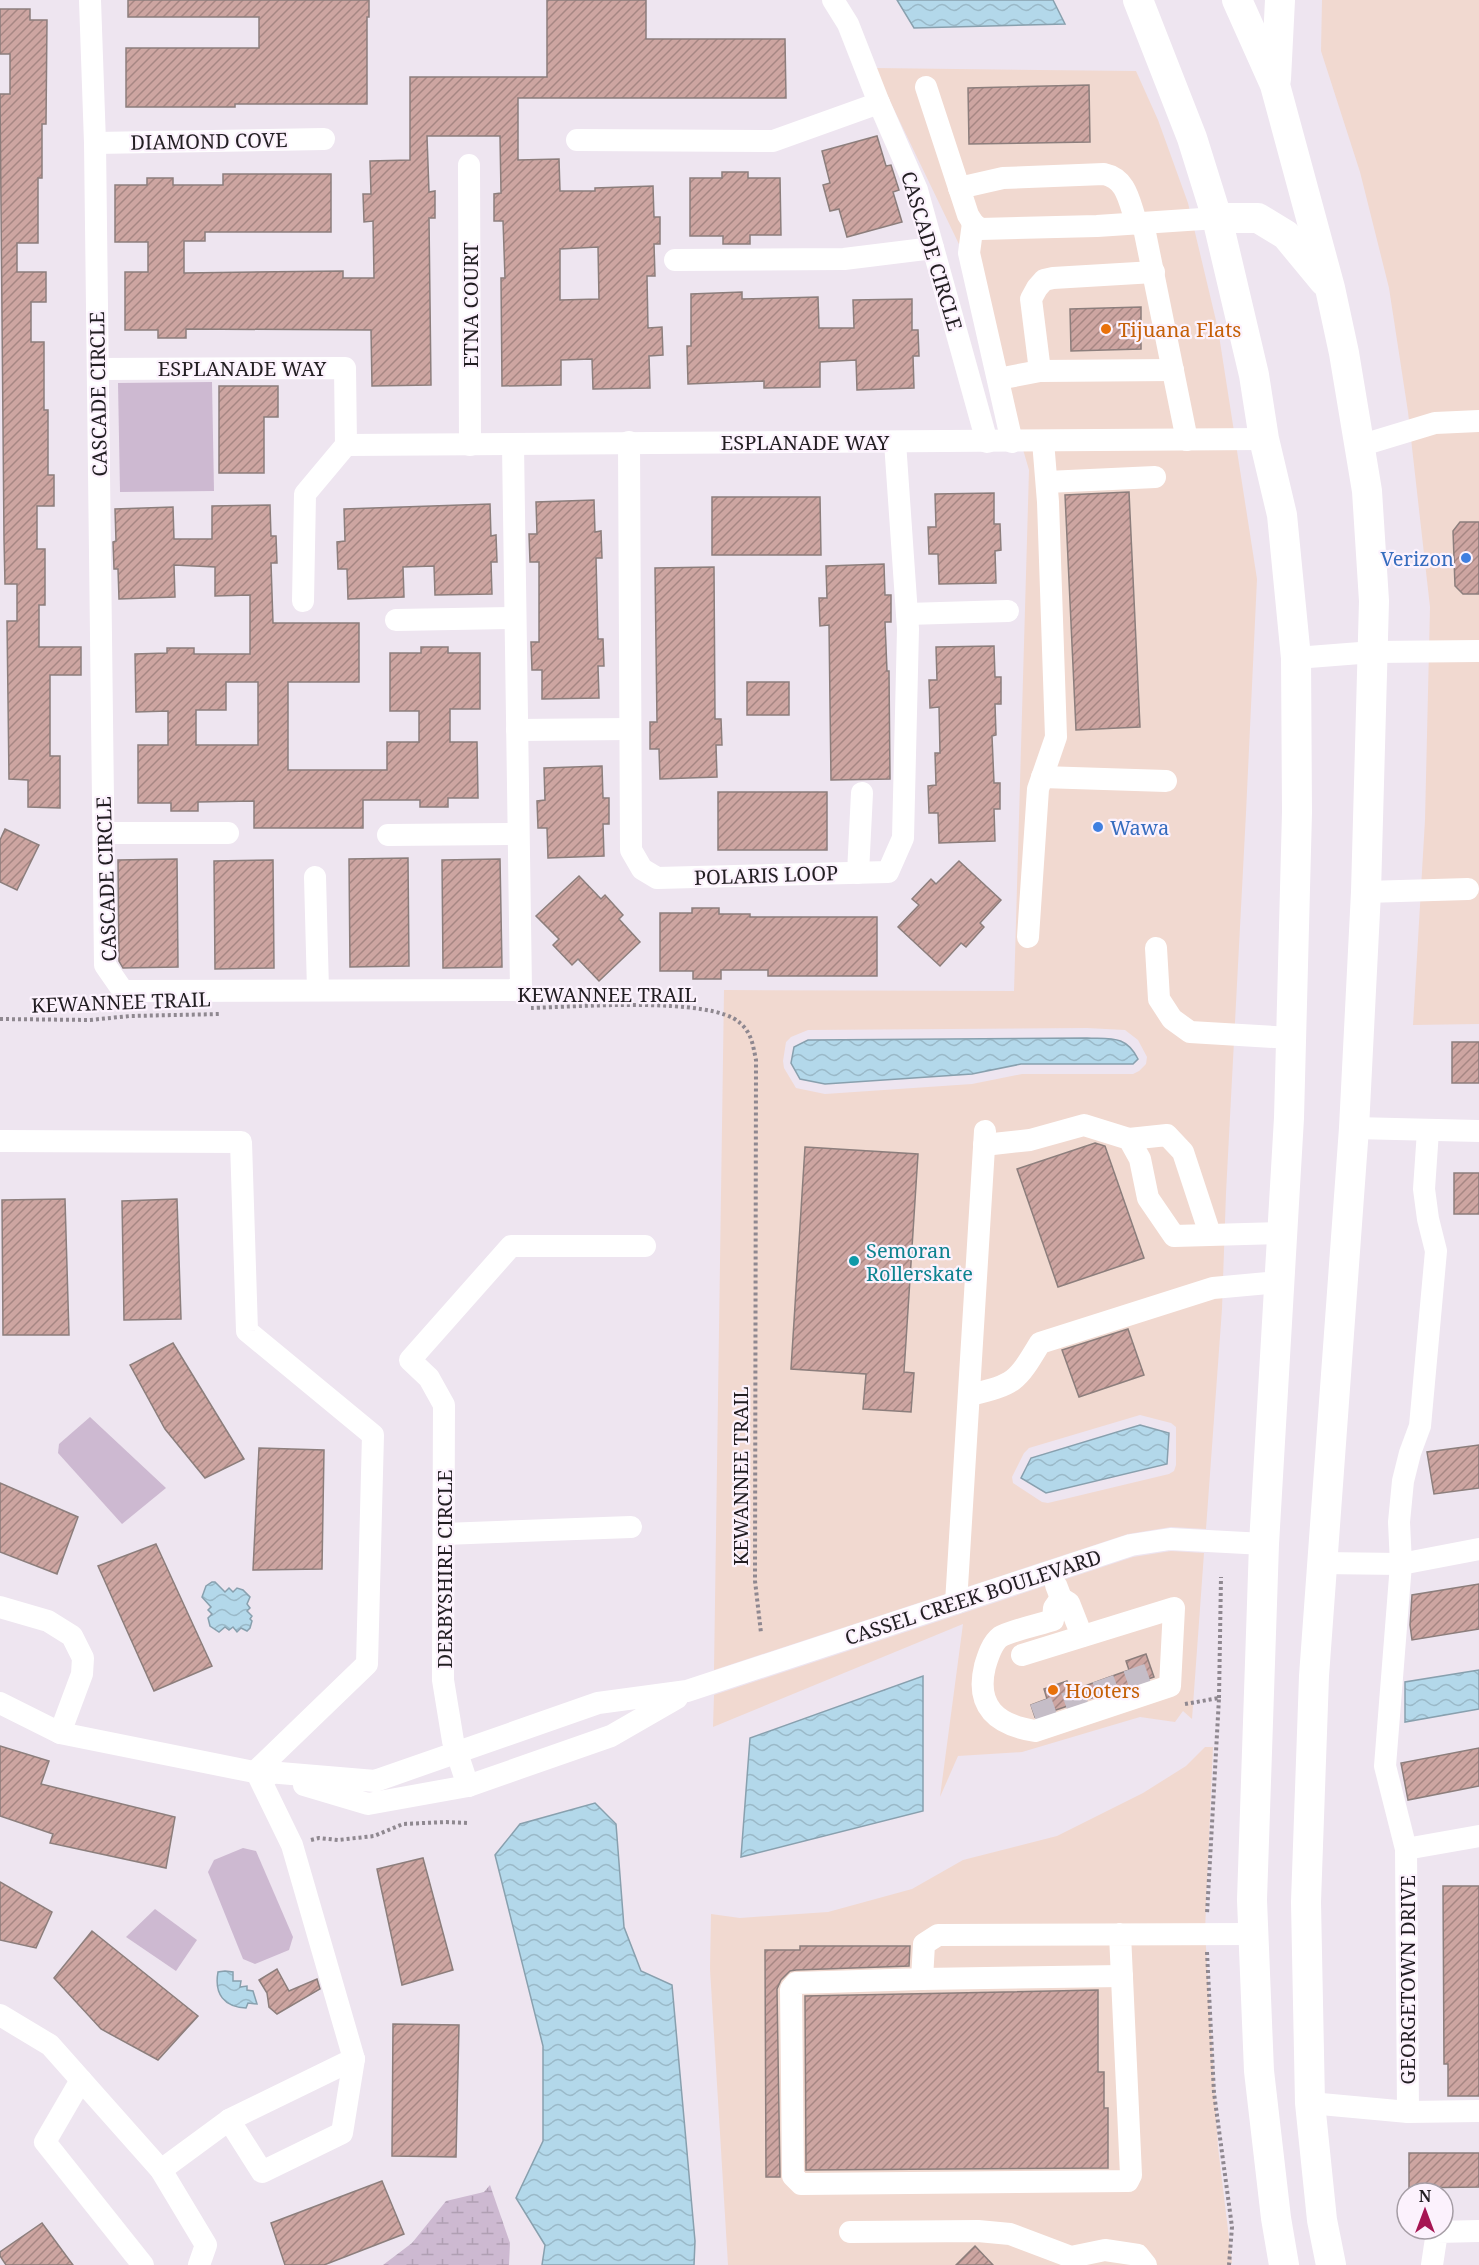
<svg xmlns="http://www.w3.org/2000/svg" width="1479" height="2265" font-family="'Noto Serif',serif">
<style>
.commercial{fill:#f1d9d0;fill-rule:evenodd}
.green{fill:#cdb9d1}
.wetland{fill:url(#wetland-marsh)}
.water{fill:url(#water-waves);stroke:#88a0ae;stroke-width:1.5}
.building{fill:url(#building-hatch);stroke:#8c7e7c;stroke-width:1.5;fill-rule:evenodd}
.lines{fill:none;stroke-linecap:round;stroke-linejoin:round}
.minor-tunnel{stroke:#c5bdc7;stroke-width:22;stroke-dasharray:22 11;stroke-linecap:butt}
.path{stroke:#8f8890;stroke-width:4;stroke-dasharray:3 3;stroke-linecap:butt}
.minor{stroke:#fff;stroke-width:22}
.major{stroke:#fff;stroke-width:30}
.food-dot{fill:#e8710a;stroke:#fcf2fd;stroke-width:2}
.shop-dot{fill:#3f7fe0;stroke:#fcf2fd;stroke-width:2}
.culture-dot{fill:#0f9aa8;stroke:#fcf2fd;stroke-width:2}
.labels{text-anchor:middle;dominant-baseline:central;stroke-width:4.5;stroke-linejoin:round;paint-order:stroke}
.street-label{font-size:20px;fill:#221e22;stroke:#fcf2fd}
.food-label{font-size:20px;fill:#c56008;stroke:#fcf2fd;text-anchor:start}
.shop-label{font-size:20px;fill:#366cbe;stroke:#fcf2fd;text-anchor:end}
.culture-label{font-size:20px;fill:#0d838f;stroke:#fcf2fd;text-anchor:start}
</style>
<defs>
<pattern id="wetland-marsh" width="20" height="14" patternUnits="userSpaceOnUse" patternTransform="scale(1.5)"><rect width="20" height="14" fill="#cdb9d1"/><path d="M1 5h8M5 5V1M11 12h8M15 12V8" fill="none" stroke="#b09fb3"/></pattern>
<pattern id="water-waves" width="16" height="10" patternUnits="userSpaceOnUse" patternTransform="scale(1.5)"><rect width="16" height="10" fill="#b3d8ea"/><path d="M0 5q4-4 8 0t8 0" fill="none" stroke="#9ab9c8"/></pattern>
<pattern id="building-hatch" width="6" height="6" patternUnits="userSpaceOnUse" patternTransform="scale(1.5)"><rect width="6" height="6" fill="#cda5a1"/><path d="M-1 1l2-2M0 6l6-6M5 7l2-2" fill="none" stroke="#a68683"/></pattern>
</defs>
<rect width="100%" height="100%" fill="#eee5f0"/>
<g class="commercial">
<polygon points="1322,0 1479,0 1479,1024 1413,1025 1425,820 1430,607 1408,412 1389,288 1360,172 1321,51"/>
<path d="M 874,68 L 1136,71 L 1158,120 L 1188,203 L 1218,329 L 1257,579 L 1246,813 L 1226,1193 L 1222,1309 L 1206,1529 L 1171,1527 L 1128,1534 L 714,1670 L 724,990 L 1014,991 L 1029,470 L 969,265 ZM 1087,1028 L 1125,1030 L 1138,1040 L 1147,1057 L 1146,1064 L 1139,1071 L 1133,1074 L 1022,1074 L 972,1084 L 825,1094 L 796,1088 L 784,1068 L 783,1061 L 786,1042 L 791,1037 L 808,1030 ZM 1140,1415 L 1171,1423 L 1176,1427 L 1176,1465 L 1174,1471 L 1169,1474 L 1048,1503 L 1042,1502 L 1013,1483 L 1012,1477 L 1024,1453 L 1029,1448 Z"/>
<polygon points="1171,1551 1204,1553 1192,1719 1183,1711 1175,1722 1140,1717 1022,1752 958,1756 940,1797 963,1624 713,1727 714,1695 1133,1557"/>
<polygon points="1205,1747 1213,1747 1205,1931 1218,2147 1232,2263 1230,2265 728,2265 710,1969 711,1914 740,1918 828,1912 912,1889 963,1860 1057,1836 1143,1793 1186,1766"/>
</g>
<g class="green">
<polygon points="212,382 214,491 120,492 118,383"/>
<polygon points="90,1417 166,1488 122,1524 58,1453 59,1444"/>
<polygon points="243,1848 256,1851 293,1937 289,1950 255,1964 243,1959 208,1872 214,1860"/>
<polygon points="155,1909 197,1940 176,1971 126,1937"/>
</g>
<polygon class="wetland" points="490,2185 510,2243 509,2265 383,2265 412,2243 446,2201 484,2192"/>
<g class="water">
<polygon points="897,0 1053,0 1065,24 914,28"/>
<path d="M 1087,1038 C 1111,1039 1126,1035 1138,1059 L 1133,1064 L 1021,1064 L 972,1074 L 825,1084 L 800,1079 L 791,1063 L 794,1047 L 808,1040 Z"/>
<polygon points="1140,1425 1169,1433 1167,1464 1046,1493 1021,1478 1031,1458"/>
<polygon points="212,1582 215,1582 225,1592 229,1588 233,1592 237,1588 243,1590 250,1597 247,1604 250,1608 247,1611 252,1616 250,1619 252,1621 250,1628 247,1631 241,1628 237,1632 233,1627 229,1630 225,1627 219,1632 210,1626 208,1618 212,1614 208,1610 211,1607 202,1597 206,1586"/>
<polygon points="1479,1670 1479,1709 1405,1722 1405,1682"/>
<polygon points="923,1676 923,1811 741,1857 750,1738"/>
<polygon points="595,1803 616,1824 624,1927 641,1971 672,1985 695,2241 694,2265 542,2265 545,2245 516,2198 543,2141 543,2046 495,1855 520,1824"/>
<path d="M 225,1971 L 233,1972 L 233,1981 L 241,1981 L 240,1987 L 247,1986 L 247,1990 L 253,1991 L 257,2004 L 248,2003 L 246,2008 C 224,2007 214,1994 218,1972 Z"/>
</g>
<g class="building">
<polygon points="128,0 369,0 369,17 367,17 367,104 235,104 235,107 126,107 126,48 259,48 259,17 128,17"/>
<path d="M 547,0 L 646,0 L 646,39 L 785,39 L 786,98 L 518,98 L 518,160 L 559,159 L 560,191 L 595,191 L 595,188 L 653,186 L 654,217 L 660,217 L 660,244 L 654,244 L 655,276 L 647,276 L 648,328 L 662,327 L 663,355 L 649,356 L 650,388 L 593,389 L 592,359 L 561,360 L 561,385 L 502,386 L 501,278 L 505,278 L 503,221 L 494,221 L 494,194 L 501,193 L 500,136 L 427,136 L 429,192 L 435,191 L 435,218 L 429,218 L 431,385 L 372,386 L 371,330 L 186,329 L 186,338 L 158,338 L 158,330 L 125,330 L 125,272 L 148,272 L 148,242 L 115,242 L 115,185 L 147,185 L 147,178 L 173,178 L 173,185 L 223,185 L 223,174 L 331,174 L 331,232 L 205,232 L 205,241 L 184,241 L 184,273 L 343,271 L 343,278 L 374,278 L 373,221 L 364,222 L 363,194 L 371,194 L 370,161 L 410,160 L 410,77 L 547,77 ZM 598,247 L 599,299 L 560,300 L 560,249 Z"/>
<polygon points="0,9 30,9 30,20 47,20 46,124 42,124 42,178 38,178 38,243 17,243 17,272 46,272 46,302 31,302 31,342 44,342 44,410 48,410 48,475 54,475 54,506 37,506 37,549 45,549 45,605 39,605 39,647 81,647 81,675 50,675 50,756 60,756 60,808 28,807 28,780 9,779 7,621 17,621 17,584 5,584 4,539 0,94 10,94 10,54 0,54"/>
<polygon points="1089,85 1090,142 969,144 968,88"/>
<polygon points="877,136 886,166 891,165 899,190 893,192 902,222 847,237 839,209 830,211 823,185 830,183 822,151"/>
<polygon points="722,172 748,172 748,178 780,178 781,235 750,235 750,244 723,244 723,236 690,236 690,178 722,178"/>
<polygon points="742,292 742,299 818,297 819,328 854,328 853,300 912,299 912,330 918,330 919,356 913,356 914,388 857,390 856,360 820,362 820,387 764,388 764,381 688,384 687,346 691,346 691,294"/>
<polygon points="1141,307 1141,349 1071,351 1070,309"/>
<polygon points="219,386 278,386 278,417 264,417 264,473 219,473"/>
<polygon points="1129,492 1140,727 1076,730 1065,495"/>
<polygon points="994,493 994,524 1000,524 1001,550 995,551 996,583 939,584 938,554 929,554 928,527 936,527 935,494"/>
<polygon points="712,497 820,497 821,555 712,555"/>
<polygon points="594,500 595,532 601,531 602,558 596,558 598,639 603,639 604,666 598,666 599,698 542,699 542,670 532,670 531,642 539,642 539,562 530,562 529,534 537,534 536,502"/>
<polygon points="490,504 491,536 496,535 497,562 491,562 492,594 435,595 434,566 403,567 404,597 348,599 347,569 338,569 337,542 345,541 344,509"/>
<path d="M 270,505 L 271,536 L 276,536 L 277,563 L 271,563 L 273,623 L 359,623 L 359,682 L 288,682 L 288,770 L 387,770 L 387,742 L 419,742 L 419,711 L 390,711 L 390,653 L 421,653 L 421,647 L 448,647 L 448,653 L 480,653 L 480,709 L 450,709 L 450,742 L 477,742 L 478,798 L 448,798 L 448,807 L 420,807 L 420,800 L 363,800 L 363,828 L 254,828 L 254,801 L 198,802 L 198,811 L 171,811 L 171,803 L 138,803 L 138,745 L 168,745 L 168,711 L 136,712 L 135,654 L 167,653 L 167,648 L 194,648 L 194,654 L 250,654 L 250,595 L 215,596 L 215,567 L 174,565 L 175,597 L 119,599 L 118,569 L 114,569 L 113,542 L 116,541 L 115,509 L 173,507 L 174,539 L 212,539 L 212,506 ZM 226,682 L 258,682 L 258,745 L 196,745 L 196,710 L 226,710 Z"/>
<polygon points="1460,522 1479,522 1479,594 1463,594 1455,586 1453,531"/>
<polygon points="884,564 885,595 891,595 891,622 885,622 887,671 889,671 890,779 831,780 829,625 820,626 819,598 827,598 826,566"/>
<polygon points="714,567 715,719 721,719 722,745 716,745 717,777 660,779 659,749 650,749 650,722 657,722 655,568"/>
<polygon points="994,646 995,677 1001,677 1001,704 995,704 996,735 992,736 994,783 1000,783 1000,809 994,809 995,841 939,843 938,813 929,813 928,786 936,785 935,753 940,753 939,707 930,708 929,680 937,680 936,647"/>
<rect x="747" y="682" width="42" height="33"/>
<polygon points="602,766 603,798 609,798 609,824 603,824 604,856 548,858 547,828 538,828 537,801 545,800 544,768"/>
<rect x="718" y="792" width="109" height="58"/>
<polygon points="5,829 39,845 17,890 0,882 0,840"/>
<polygon points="408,858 409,966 350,967 349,859"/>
<polygon points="177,859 178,967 123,968 119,961 118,860"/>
<polygon points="500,859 502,967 443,968 442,860"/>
<polygon points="273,860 274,968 215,969 214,861"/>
<polygon points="959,861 1001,900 980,923 984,927 966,947 961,943 940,966 898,927 919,905 912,899 931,879 936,884"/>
<polygon points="579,876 601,899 605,895 623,915 619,919 640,942 599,981 578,959 572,965 553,945 559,939 536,916"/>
<polygon points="692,908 719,908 719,914 750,914 750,917 877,917 877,976 768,976 768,970 721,970 721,979 693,979 693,971 660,971 660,913 692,913"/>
<rect x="1452" y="1042" width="27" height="41"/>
<polygon points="1095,1143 1105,1146 1144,1258 1058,1287 1017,1169"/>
<polygon points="805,1147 918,1154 904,1372 914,1373 911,1412 863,1409 866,1374 791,1369"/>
<rect x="1454" y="1173" width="25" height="41"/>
<polygon points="65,1199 69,1335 3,1335 2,1200"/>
<polygon points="177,1199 181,1319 124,1320 122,1201"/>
<polygon points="1128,1329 1144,1375 1079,1397 1062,1350"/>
<polygon points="173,1343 244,1459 205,1478 165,1429 130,1365"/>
<polygon points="1479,1445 1479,1488 1434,1494 1427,1452"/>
<polygon points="259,1448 324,1450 322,1569 253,1570"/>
<polygon points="0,1483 78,1517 57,1574 0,1552"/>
<polygon points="156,1544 212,1666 154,1691 98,1566"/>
<polygon points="1479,1584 1479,1629 1412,1640 1410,1625 1412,1595"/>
<polygon points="1146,1654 1154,1677 1035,1717 1031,1705 1047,1699 1044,1689 1067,1681 1071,1691 1129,1670 1126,1661"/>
<polygon points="0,1746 49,1761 41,1784 175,1817 166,1868 50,1843 53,1834 0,1816"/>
<polygon points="1479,1748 1479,1786 1408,1800 1401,1763"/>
<polygon points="423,1858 453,1970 402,1985 377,1869"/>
<polygon points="0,1882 52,1912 36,1948 0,1940"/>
<polygon points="1443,1886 1479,1886 1479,2096 1448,2096 1448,2064 1444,2064"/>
<polygon points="92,1931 198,2016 158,2060 101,2029 54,1978"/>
<polygon points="800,1946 910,1946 909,1966 796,1970 790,1971 781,1980 777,1989 780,2177 766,2177 765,1950 800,1950"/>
<polygon points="277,1969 289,1991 317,1979 320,1989 277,2014 269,2007 267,1993 259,1980"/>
<polygon points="1098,1990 1098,2072 1104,2072 1104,2108 1108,2108 1108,2168 806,2170 805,1996"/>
<polygon points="393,2024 459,2025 456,2157 392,2156"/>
<polygon points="1409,2153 1479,2153 1479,2187 1409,2188"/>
<polygon points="382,2181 404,2234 324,2265 285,2265 271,2223"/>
<polygon points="42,2223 73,2265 6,2265 0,2256 0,2252"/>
<polygon points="975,2246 993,2265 956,2265"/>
</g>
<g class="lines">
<polyline class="minor-tunnel" points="1034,1715 1152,1673"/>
<g class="path">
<path d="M 531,1008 C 573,1007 712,996 740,1023 C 752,1033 753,1046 756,1060 L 755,1581 L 761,1633"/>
<polyline points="0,1019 90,1020 130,1016 221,1014"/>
<polyline points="1219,1698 1221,1577"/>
<polyline points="1185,1704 1219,1698 1207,1914"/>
<polyline points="311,1840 319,1838 338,1840 374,1836 403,1824 446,1822 469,1823"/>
<polyline points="1207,1952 1214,2093 1232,2227 1229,2265"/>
</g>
<g class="minor">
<polyline points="90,0 95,143 105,965 123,991 521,990 513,445"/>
<polyline points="833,0 848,24 879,103 917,190 987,442"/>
<polyline points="926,87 968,215 973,223 980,229 1097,226 1217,218"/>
<polyline points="577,140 773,141 879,103"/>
<polyline points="95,143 324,139"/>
<polyline points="469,165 470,445"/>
<path d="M 959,188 L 1003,178 L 1104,174 C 1128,179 1129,203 1137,224"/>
<polyline points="973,223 969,253 1012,442"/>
<polyline points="1143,223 1187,440"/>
<polyline points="675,260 844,259 933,248"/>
<polyline points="98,369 345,368 346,445 305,494 303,601"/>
<polyline points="1040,371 1031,299 1037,288 1044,280 1053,278 1154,272"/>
<polyline points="998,379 1040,371 1173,370"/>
<polyline points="629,442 631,850 642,869 657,878 888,872 903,838 908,629 895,442"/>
<polyline points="346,445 1264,439"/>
<polyline points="1359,446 1435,423 1479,421"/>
<polyline points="1047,482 1155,477"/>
<polyline points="907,614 1008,611"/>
<polyline points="396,620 515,618"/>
<polyline points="1296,658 1373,652 1479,651"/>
<polyline points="517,730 630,729"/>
<polyline points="1042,777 1166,781"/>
<polyline points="104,833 228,833"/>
<polyline points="388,835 518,834"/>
<polyline points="858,873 862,793"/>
<polyline points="315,877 318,990"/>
<polyline points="1366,892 1468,889"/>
<polyline points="1028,937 1038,789 1056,737 1048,502 1043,441"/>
<polyline points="1156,948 1159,999 1172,1019 1190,1032 1291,1038"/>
<polyline points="1354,1128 1479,1131"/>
<polyline points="1129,1139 1167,1135 1183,1152 1210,1234"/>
<polyline points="0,1141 241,1142 247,1331 373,1435 367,1664 256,1771"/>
<polyline points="984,1145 1030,1140 1084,1125 1129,1139 1140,1159 1148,1198 1174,1236 1282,1233"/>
<path d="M 970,1395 C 1015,1384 1016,1383 1040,1343 L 1213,1288 L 1279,1282"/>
<polyline points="444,1534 631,1527"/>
<polyline points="1321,1563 1401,1564 1479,1549"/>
<polyline points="1056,1585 1061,1598 1069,1603 1082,1636"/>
<polyline points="956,1603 985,1131"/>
<polyline points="0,1607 48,1621 72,1636 83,1658 82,1674 60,1733"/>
<path d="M 1022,1655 L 1174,1608 L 1170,1686 L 1035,1731 C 997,1725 975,1707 985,1666 C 988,1656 992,1643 1000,1637 C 1009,1631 1041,1624 1053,1620 L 1054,1608 L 1061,1598"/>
<polyline points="0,1703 60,1733 269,1775"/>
<polyline points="256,1771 375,1781 598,1703 687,1691 1131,1545 1170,1539 1264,1544"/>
<polyline points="304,1785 368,1804 468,1786 611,1736 677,1698"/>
<polyline points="468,1786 453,1741 443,1680 444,1405 429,1378 410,1360 511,1246 645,1246"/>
<polyline points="1406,1849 1385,1766 1401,1564 1399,1522 1403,1481 1410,1453 1420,1426 1436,1251 1428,1219 1424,1189 1428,1131"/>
<polyline points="1120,1934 1131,2175 1128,2181 801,2184 793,2176 791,1989 796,1983 922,1979 924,1944 938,1935 1254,1934"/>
<polyline points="922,1979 1122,1976"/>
<polyline points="0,2015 50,2045 161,2170 206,2245 199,2265"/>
<polyline points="81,2080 45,2142 143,2265"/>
<polyline points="1310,2103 1408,2112 1479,2111"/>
<polyline points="1408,2112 1406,1849 1479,1836"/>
<polyline points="229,2120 262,2172 342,2133 354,2059"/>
<polyline points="161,2170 229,2120 354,2059 292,1845 256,1771"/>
<polyline points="850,2232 978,2231 1010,2234 1071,2257 1105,2250 1138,2255 1146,2265"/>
<polyline points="1432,2265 1437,2232 1479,2231"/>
</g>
<g class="major">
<polyline points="1138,0 1192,138 1217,218 1254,375 1264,439 1282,515 1296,658 1297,812 1289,1118 1264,1544 1252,1900 1259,2071 1276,2218 1284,2265"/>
<polyline points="1237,0 1275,85 1330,288 1344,353 1367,491 1374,601 1366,892 1354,1128 1314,1676 1306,1902 1310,2103 1322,2220 1331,2265"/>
<polyline points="1276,79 1280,0"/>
<polyline points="1217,218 1258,218 1286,235 1324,281"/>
</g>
</g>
<g class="food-dot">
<circle cx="1106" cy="329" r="6"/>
<circle cx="1053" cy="1690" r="6"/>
</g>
<g class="shop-dot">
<circle cx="1466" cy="558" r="6"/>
<circle cx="1098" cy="827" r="6"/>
</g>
<circle class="culture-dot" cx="854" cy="1261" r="6"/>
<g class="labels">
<g class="street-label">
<text transform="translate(209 141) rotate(-1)">DIAMOND COVE</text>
<text transform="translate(932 251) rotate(73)">CASCADE CIRCLE</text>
<text transform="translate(470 305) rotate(-90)">ETNA COURT</text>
<text x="242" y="368">ESPLANADE WAY</text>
<text transform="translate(98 394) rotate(-91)">CASCADE CIRCLE</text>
<text x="805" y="442">ESPLANADE WAY</text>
<text transform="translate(766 875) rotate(-2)">POLARIS LOOP</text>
<text transform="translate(106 879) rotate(-92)">CASCADE CIRCLE</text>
<text x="607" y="994">KEWANNEE TRAIL</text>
<text transform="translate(121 1002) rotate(-2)">KEWANNEE TRAIL</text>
<text transform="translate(740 1476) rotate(-90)">KEWANNEE TRAIL</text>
<text transform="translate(444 1569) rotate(-90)">DERBYSHIRE CIRCLE</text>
<text transform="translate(973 1597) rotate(-18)">CASSEL CREEK BOULEVARD</text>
<text transform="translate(1407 1980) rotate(-90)">GEORGETOWN DRIVE</text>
</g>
<g class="food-label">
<text x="1118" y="329">Tijuana Flats</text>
<text x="1065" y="1690">Hooters</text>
</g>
<g class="shop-label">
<text x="1454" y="558">Verizon</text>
<text x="1110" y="827" text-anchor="start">Wawa</text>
</g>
<g class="culture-label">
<text x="866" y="1250">Semoran<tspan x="866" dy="23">Rollerskate</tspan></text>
</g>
</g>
<g transform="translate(1425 2211)"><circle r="28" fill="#fcf2fd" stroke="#a59da5" stroke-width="1.5"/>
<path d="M0-4.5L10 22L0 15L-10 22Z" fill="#a61552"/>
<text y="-9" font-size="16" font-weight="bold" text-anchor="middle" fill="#221e22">N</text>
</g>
</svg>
